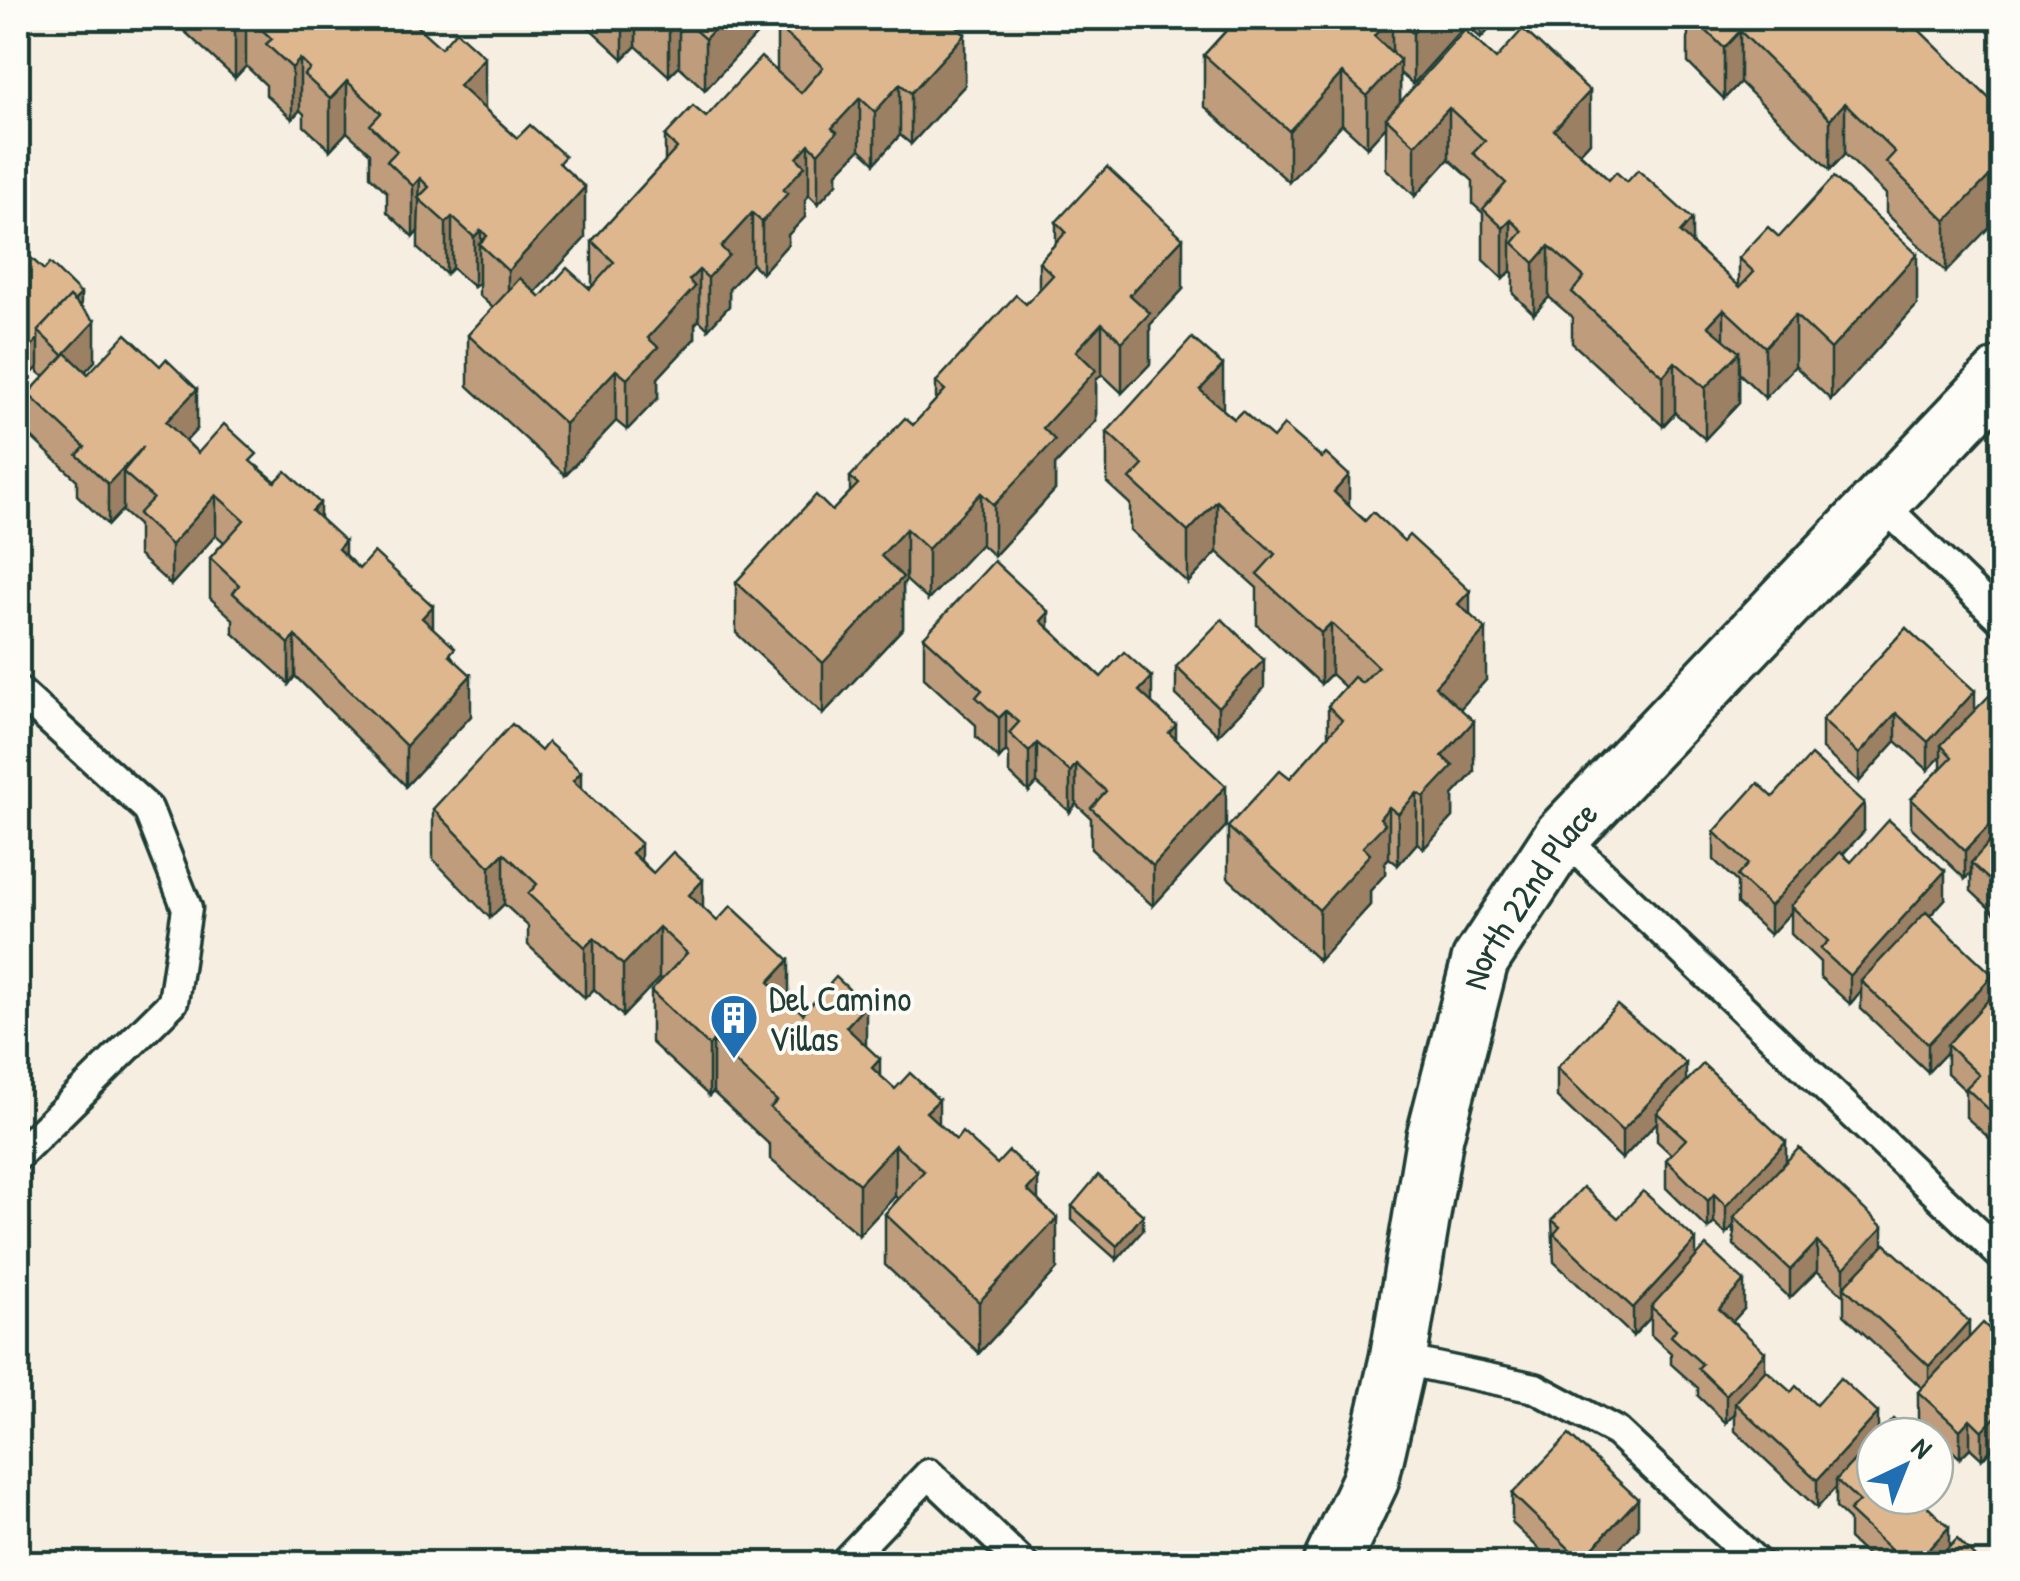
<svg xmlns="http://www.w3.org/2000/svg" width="2020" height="1581" font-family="'Patrick Hand',sans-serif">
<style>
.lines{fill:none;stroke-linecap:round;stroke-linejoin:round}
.lane-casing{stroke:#1f3d34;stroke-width:35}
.street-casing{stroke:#1f3d34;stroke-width:62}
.lane{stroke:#fdfcf7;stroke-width:28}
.street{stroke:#fdfcf7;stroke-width:55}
.wall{fill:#bf9d7b;stroke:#1f3d34;stroke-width:2.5}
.shaded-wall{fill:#9b8064;stroke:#1f3d34;stroke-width:2.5}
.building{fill:#deb78f;stroke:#1f3d34;stroke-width:2.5}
.labels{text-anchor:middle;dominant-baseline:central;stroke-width:8;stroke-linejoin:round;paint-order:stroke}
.street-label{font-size:35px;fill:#1f3d34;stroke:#fdfcf7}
.poi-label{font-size:35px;fill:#1f3d34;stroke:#fdfcf7;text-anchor:start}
</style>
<rect width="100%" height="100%" fill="#f7eee2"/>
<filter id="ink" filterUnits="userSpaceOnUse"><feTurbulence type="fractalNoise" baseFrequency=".01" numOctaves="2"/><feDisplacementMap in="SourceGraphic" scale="20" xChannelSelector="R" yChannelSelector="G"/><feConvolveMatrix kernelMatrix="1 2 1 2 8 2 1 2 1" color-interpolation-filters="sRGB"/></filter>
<g filter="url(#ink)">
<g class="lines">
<g class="lane-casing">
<g id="lane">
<polyline points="1881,503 2002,620"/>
<polyline points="18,691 148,809 187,908 173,1002 18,1155"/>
<polyline points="1562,836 2002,1256"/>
<polyline points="1398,1359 1535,1388 1617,1432 1758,1564"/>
<polyline points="843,1564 929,1474 1023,1564"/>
</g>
</g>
<g class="street-casing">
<g id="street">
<path id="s1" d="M 1331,1564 L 1370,1481 L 1398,1359 L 1435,1136 L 1480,961 L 1562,836 L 2002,375"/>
</g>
</g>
<use href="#lane" class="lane"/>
<use href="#street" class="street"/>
</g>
<g class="wall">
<polygon points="170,18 396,18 485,108 485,109 517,138 565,169 585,238 535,292 540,297 592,287 592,241 665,161 665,136 706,117 777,72 777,26 965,85 911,144 900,135 875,163 860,149 837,173 837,183 818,204 809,195 805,200 805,217 788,235 788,244 762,273 752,264 729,289 729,306 708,329 699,320 695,324 695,338 658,378 658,398 627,430 616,421 565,475 468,386 468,335 493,308 479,295 479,283 474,287 452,268 446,274 418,249 418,231 413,237 387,212 387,192 370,176 370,153 347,132 330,150 304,126 304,114 300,110 292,119 266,95 266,85 246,66 235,78"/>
<polygon points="585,18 772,18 705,90 679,66 669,76 636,46 623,59 585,24"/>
<polygon points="1232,18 1500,18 1481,38 1466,25 1413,84 1400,73 1400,102 1496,59 1590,142 1580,153 1609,180 1692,244 1739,287 1739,258 1779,237 1917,305 1831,400 1795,366 1765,398 1739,373 1739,403 1705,439 1675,413 1663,426 1572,343 1572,317 1549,297 1534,314 1513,294 1513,273 1511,271 1503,279 1483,260 1483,213 1473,204 1473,181 1449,159 1415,196 1386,169 1386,126 1367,147 1342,124 1289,182 1204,106 1204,55 1232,24"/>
<polygon points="1679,18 1892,18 1905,31 2002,111 1946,272 1886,213 1886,194 1845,154 1830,170 1740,82 1724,99 1688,63 1688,26"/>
<polygon points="1056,222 1183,289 1150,325 1150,364 1122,393 1102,374 1096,380 1096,421 1055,465 1055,490 994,556 981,544 928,600 906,580 903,584 903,628 823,714 736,633 736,582 832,511 850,492 850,477 913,425 936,400 936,382 1026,304 1039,290 1039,262 1056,243"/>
<polygon points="18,246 81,308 95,361 85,371 88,374 197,429 186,441 198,453 257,466 320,518 345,555 359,569 433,628 455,661 471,716 406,786 295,676 289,684 233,633 233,619 210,598 210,558 224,542 216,535 171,585 138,555 138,525 123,512 123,509 108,525 77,495 77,480 28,434 28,394 44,377 38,372"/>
<polygon points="1223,410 1349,506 1470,615 1486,680 1460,709 1474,772 1453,795 1453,817 1424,848 1417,843 1398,865 1389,858 1385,862 1385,874 1370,891 1370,905 1319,961 1228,878 1228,827 1290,778 1328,736 1328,706 1345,687 1331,674 1321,684 1257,625 1257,588 1217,552 1188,583 1130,530 1130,504 1107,483 1107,432"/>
<polygon points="1049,628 1101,677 1152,703 1176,740 1226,826 1153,906 1091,849 1091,818 1076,804 1070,812 1037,783 1029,792 1009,773 1009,754 1006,751 999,759 976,737 976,725 924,678 924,637"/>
<polygon points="1906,628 1975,711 2002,711 2002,920 1971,891 1971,873 1965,879 1911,827 1911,799 1941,768 1941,756 1928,770 1896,741 1859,782 1822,749 1822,720"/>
<polygon points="1176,667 1264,688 1218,735 1176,695"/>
<polygon points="581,788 641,861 653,873 703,908 803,1014 866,1046 880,1076 895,1089 939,1124 956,1140 997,1164 1038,1200 1057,1269 979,1353 885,1265 885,1214 898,1199 895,1196 859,1235 770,1159 770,1145 713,1092 709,1096 651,1042 651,991 662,980 659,978 623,1016 594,989 585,998 528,945 528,926 504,904 490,918 433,859 433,809"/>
<polygon points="1773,797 1864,831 1843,854 1851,862 1945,899 1930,916 1993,997 2002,1006 2001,1149 1966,1117 1966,1091 1947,1073 1947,1052 1928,1072 1861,1009 1861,991 1850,1004 1820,977 1820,962 1791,934 1791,912 1770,935 1737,904 1737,882 1714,860 1714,832"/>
<polygon points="1557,1068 1686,1082 1786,1162 1883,1246 1969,1338 2002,1341 2002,1442 2000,1440 1982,1459 1970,1448 1960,1458 1918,1420 1918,1392 1922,1388 1844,1315 1844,1296 1817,1271 1790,1298 1734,1245 1734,1225 1726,1234 1714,1223 1708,1229 1666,1188 1666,1160 1671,1154 1657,1141 1657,1122 1622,1159 1557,1097"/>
<polygon points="1072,1206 1143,1230 1117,1260 1072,1220"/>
<polygon points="1618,1218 1696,1257 1744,1309 1732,1322 1765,1372 1875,1496 1921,1496 1918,1498 1949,1546 1982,1564 1875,1564 1849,1539 1849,1520 1836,1508 1836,1487 1817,1508 1735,1431 1735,1413 1726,1423 1698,1396 1698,1388 1671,1364 1671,1353 1651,1335 1651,1317 1633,1336 1554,1262 1552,1220"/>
<polygon points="1512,1494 1638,1528 1604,1564 1555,1564 1512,1523"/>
</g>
<g class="shaded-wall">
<polygon points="244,18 246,18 246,66 235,78 235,27"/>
<polygon points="623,18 636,18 636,46 623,59"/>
<polygon points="676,18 679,18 679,66 669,76 669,25"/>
<polygon points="725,18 772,18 705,90 705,39"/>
<polygon points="1390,18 1392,18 1392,66 1374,36"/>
<polygon points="1427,18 1466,18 1466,25 1413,84 1413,33"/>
<polygon points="1481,18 1500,18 1481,38"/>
<polygon points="1740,31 1740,82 1724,99 1724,48"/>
<polygon points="965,34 965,85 911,144 911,93"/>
<polygon points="485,57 485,108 459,137 459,86"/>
<polygon points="300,59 300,110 292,119 292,68"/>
<polygon points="1400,60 1400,110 1386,118 1386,126 1367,147 1367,96"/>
<polygon points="1342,73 1342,124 1289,182 1289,131"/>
<polygon points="347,81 347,132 330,150 330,99"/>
<polygon points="900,84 900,135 875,163 875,112"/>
<polygon points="1590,91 1590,142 1554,181 1554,130"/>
<polygon points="860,98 860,149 837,173 837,183 818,204 818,153 832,128"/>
<polygon points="1845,103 1845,154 1830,170 1830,119"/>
<polygon points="1449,108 1449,159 1415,196 1415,145"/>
<polygon points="809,144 809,195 805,200 805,217 788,235 788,244 762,273 762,222 783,190 797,158"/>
<polygon points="2002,163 2002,214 1946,272 1946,221"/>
<polygon points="420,178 418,231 413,237 413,186"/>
<polygon points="585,187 585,238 508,322 508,271"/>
<polygon points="752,213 752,264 729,289 729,306 708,329 708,278 721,247"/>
<polygon points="452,217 452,268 446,274 446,223"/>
<polygon points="1692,219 1692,270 1680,233"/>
<polygon points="1511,220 1511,271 1503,279 1503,228"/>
<polygon points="481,230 481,246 479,244 479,283 474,287 474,237"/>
<polygon points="1183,238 1183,289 1150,325 1150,364 1122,393 1122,342 1130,295"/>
<polygon points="1549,246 1549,297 1534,314 1534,263"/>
<polygon points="1917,254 1917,305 1831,400 1831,349"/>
<polygon points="699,270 699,320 695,324 695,338 658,378 658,398 627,430 627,379 648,338 689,280"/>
<polygon points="81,294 81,322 42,335"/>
<polygon points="1724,309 1724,359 1708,326"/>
<polygon points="1795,315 1795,366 1765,398 1765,347"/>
<polygon points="95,321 95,361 63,395 63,355"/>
<polygon points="1102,323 1102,374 1096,380 1096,421 1055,465 1055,490 994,556 994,505 1043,428 1076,351"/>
<polygon points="38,339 38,367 18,389 18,360"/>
<polygon points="1739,352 1739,403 1705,439 1705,388"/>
<polygon points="1675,362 1675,413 1663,426 1663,376"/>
<polygon points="1223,365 1223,416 1200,390"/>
<polygon points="616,370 616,421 565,475 565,424"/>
<polygon points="197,389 197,429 166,463 166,422"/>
<polygon points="144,446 123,472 123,509 108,525 108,484"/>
<polygon points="1349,475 1349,526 1334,492"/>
<polygon points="981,493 981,544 928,600 928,549"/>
<polygon points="216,495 216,535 171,585 171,545"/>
<polygon points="1217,501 1217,552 1188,583 1188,532"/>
<polygon points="320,503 320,543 312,511"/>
<polygon points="906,529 906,580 903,584 903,628 823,714 823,663 881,556"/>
<polygon points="345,541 345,581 338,549"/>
<polygon points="1470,591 1470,642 1458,604"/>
<polygon points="433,606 433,646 422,618"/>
<polygon points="1049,612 1049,652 1041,621"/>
<polygon points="1331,623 1331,674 1321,684 1321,633"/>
<polygon points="1486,629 1486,680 1435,737 1435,686"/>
<polygon points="295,636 295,676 289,684 289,644"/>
<polygon points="1264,660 1264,688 1218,735 1218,707"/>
<polygon points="471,675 471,716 406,786 406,746"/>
<polygon points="1152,677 1152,718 1139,691"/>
<polygon points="1975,691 1975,719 1941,745 1941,756 1928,770 1928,742"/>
<polygon points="1006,711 1006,751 999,759 999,718"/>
<polygon points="1896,713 1896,741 1859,782 1859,754"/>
<polygon points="1474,721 1474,772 1453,795 1453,817 1424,848 1424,797 1442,756"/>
<polygon points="1176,725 1176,766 1169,733"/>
<polygon points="1037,743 1037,783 1029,792 1029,752"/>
<polygon points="1076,764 1076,804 1070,812 1070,772"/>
<polygon points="581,772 581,823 573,781"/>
<polygon points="1226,786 1226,826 1153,906 1153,866"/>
<polygon points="1417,793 1417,843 1398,865 1398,814"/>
<polygon points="1864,803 1864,831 1793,908 1791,906 1791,912 1770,935 1770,906"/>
<polygon points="1389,807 1389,858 1385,862 1385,874 1370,891 1370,905 1319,961 1319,910 1363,847 1380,818"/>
<polygon points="2002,812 2002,840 1971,863 1971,873 1965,879 1965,851"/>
<polygon points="641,844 641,895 632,853"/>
<polygon points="504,853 504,904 490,918 490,867"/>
<polygon points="1945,871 1945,899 1866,986 1861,981 1861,991 1850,1004 1850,976"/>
<polygon points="703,880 703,931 689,895"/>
<polygon points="659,927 659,978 623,1016 623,965"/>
<polygon points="594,938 594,989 585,998 585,947"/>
<polygon points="789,960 789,1011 769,982"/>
<polygon points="1993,975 1993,1003 1947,1045 1947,1052 1928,1072 1928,1044"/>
<polygon points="866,1005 866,1056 846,1027"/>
<polygon points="713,1041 713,1092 709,1096 709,1046"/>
<polygon points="880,1059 880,1110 872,1068"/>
<polygon points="1686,1063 1686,1092 1657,1113 1657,1122 1622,1159 1622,1131"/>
<polygon points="939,1100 939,1150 926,1112"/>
<polygon points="2002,1120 2002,1148 2001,1149 2001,1121"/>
<polygon points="1786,1142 1786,1171 1734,1217 1734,1225 1726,1234 1726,1206"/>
<polygon points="895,1145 895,1196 859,1235 859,1184"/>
<polygon points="1038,1178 1038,1229 1027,1190"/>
<polygon points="1714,1194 1714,1223 1708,1229 1708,1201"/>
<polygon points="1143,1215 1143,1230 1117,1260 1117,1246"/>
<polygon points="1057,1218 1057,1269 979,1353 979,1302"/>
<polygon points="1883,1227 1883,1255 1844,1287 1844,1296 1844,1268"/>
<polygon points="1696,1240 1696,1268 1651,1307 1651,1317 1633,1336 1633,1308"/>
<polygon points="1817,1242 1817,1271 1790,1298 1790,1270"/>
<polygon points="1744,1281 1744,1309 1719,1337 1719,1309"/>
<polygon points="1969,1321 1969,1349 1929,1394 1929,1366"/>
<polygon points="1765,1352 1765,1380 1735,1403 1735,1413 1726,1423 1726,1395"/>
<polygon points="2000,1412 2000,1440 1982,1459 1982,1431"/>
<polygon points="1878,1413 1878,1436 1875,1436 1875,1445 1836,1480 1836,1487 1817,1508 1817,1480"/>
<polygon points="1970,1419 1970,1448 1960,1458 1960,1430"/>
<polygon points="1638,1499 1638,1528 1604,1564 1581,1564 1581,1560"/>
<polygon points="1949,1527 1949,1555 1942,1564 1915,1564"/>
</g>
<g class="building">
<polygon points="224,18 244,18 235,27"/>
<polygon points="249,18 396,18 401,23 408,18 441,48 456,31 485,57 459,86 517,138 530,125 565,156 559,163 585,187 508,271 479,244 487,236 481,230 474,237 452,217 446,223 418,198 429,187 420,178 413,186 387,161 397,151 370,125 381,113 347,81 330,99 304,75 310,69 300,59 292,68 266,44 272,39"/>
<polygon points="661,18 676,18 669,25"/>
<polygon points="681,18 725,18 705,39"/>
<polygon points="785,18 948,18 965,34 911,93 900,84 875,112 860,98 832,128 837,132 818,153 809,144 797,158 805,166 783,190 788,193 762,222 752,213 721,247 729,255 708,278 699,270 689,280 695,287 648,338 658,347 627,379 616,370 565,424 468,335 520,278 540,297 567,268 590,289 614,262 592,241 677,148 665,136 693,106 706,117 761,57 801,93 823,67 777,26"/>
<polygon points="1238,18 1390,18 1374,36 1400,60 1367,96 1342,73 1289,131 1204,55"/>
<polygon points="1394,18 1427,18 1413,33"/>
<polygon points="1693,18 1892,18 1905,31 1913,24 2002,111 2002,163 1946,221 1886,162 1895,152 1845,103 1830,119 1740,31 1724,48"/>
<polygon points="1523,29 1590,91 1554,130 1609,180 1616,172 1627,182 1638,170 1692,219 1680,233 1740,287 1754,272 1739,258 1768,227 1779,237 1834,177 1917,254 1831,349 1795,315 1765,347 1724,309 1708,326 1739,352 1705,388 1675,362 1663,376 1572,292 1584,277 1549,246 1534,263 1513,243 1523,231 1511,220 1503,228 1483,209 1506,183 1473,153 1485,141 1449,108 1415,145 1386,118 1465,30 1496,59"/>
<polygon points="1107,167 1183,238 1130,295 1150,313 1122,342 1102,323 1076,351 1096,370 1043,428 1055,440 994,505 981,493 928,549 906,529 881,556 903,577 823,663 736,582 816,495 832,511 858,484 850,477 905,418 913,425 945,390 936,382 1016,295 1026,304 1053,275 1039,262 1066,232 1056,222"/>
<polygon points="18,246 44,270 50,263 81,294 74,301 70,297 38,331 38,339 18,360"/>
<polygon points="70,297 95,321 63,355 38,331"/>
<polygon points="126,334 160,366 166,359 197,389 166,422 198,453 224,424 257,454 250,461 275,482 286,471 320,503 312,511 345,541 338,549 359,569 374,552 433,606 422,618 455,648 449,655 471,675 406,746 295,636 289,644 233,593 239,585 210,558 244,520 216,495 171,545 138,514 153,498 123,472 144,446 108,484 77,455 85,447 28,394 66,353 88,374"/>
<polygon points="1192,338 1223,365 1200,390 1234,419 1242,411 1273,438 1284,425 1322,458 1326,454 1349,475 1334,492 1365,521 1373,512 1404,541 1409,535 1470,591 1458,604 1486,629 1435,686 1474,721 1442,756 1453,766 1424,797 1417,793 1398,814 1389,807 1380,818 1385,824 1363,847 1370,854 1319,910 1228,827 1280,770 1290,778 1342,720 1328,706 1354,677 1362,683 1378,667 1331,623 1321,633 1257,574 1275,554 1217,501 1188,532 1130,479 1143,465 1107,432"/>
<polygon points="994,561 1049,612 1041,621 1101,677 1124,652 1152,677 1139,691 1176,725 1169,733 1226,786 1153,866 1091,808 1106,791 1076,764 1070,772 1037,743 1029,752 1009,733 1019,722 1006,711 999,718 976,697 982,690 924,637"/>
<polygon points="1222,619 1264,660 1218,707 1176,667"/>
<polygon points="1906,628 1975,691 1928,742 1896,713 1859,754 1822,720"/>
<polygon points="1990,695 2002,711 2002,812 1965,851 1911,799 1952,757 1941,745"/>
<polygon points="512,724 541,751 548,742 581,772 573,781 641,844 632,853 653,873 673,852 703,880 689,895 717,921 731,906 789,960 769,982 803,1014 836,977 866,1005 846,1027 880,1059 872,1068 895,1089 910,1073 939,1100 926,1112 956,1140 962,1132 997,1164 1009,1151 1038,1178 1027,1190 1057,1218 979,1302 885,1214 924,1171 895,1145 859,1184 770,1108 777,1101 713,1041 709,1046 651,991 687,953 659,927 623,965 594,938 585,947 528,894 537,884 504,853 490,867 433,809"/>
<polygon points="1811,755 1864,803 1770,906 1737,876 1748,864 1714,832 1758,783 1773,797"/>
<polygon points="1889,820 1945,871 1850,976 1820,949 1828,941 1791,906 1840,852 1851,862"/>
<polygon points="2002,828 2002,892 1971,863"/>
<polygon points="1926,912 1993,975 1928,1044 1861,981"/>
<polygon points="1992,996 2002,1006 2001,1121 1966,1088 1979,1075 1947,1045"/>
<polygon points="1617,1005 1686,1063 1622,1131 1557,1068"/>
<polygon points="1703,1064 1786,1142 1726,1206 1714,1194 1708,1201 1666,1160 1686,1139 1657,1113"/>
<polygon points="1799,1148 1883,1227 1844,1268 1817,1242 1790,1270 1734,1217"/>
<polygon points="1098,1175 1143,1215 1117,1246 1072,1206"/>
<polygon points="1583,1187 1618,1218 1643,1191 1696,1240 1633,1308 1554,1234 1560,1227 1552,1220"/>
<polygon points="1885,1244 1969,1321 1929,1366 1844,1287"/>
<polygon points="1706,1246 1744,1281 1719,1309 1765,1352 1726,1395 1698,1368 1702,1364 1671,1336 1676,1329 1651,1307"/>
<polygon points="1983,1323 2002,1341 2002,1414 2000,1412 1982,1431 1970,1419 1960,1430 1918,1392"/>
<polygon points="1766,1370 1791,1392 1796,1386 1816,1405 1840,1378 1878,1413 1817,1480 1735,1403"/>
<polygon points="1893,1419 1912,1436 1877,1436"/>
<polygon points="1569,1435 1638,1499 1581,1560 1512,1494"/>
<polygon points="1875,1438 1875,1496 1916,1496 1949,1527 1915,1564 1906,1564 1849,1511 1859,1501 1836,1480"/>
<polygon points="1957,1539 1982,1564 1933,1564"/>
</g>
</g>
<defs>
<g id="building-pin" transform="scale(2.5)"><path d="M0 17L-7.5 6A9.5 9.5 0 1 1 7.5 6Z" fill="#1f6fb2" stroke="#fdfcf7"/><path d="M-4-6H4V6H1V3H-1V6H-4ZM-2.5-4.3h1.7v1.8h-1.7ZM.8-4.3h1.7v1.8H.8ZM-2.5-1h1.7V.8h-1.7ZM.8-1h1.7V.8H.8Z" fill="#fff"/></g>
</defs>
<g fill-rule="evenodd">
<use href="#building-pin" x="734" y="1018"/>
</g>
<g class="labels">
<g class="street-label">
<text stroke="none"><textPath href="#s1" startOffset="705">North 22nd Place</textPath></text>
</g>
<g class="poi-label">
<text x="769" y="998">Del Camino<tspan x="769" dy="40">Villas</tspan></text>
</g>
</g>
<rect width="2020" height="1581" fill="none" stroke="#fdfcf7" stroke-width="60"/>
<rect x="30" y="30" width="1960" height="1521" fill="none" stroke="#1f3d34" stroke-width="4" filter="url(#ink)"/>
<g transform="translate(1905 1466) rotate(43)"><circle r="48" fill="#fdfcf7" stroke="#a4b0a9" stroke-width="2.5"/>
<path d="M0-8L18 38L0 25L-18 38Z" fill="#1f6fb2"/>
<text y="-15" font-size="28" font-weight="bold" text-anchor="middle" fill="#1f3d34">N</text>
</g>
</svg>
